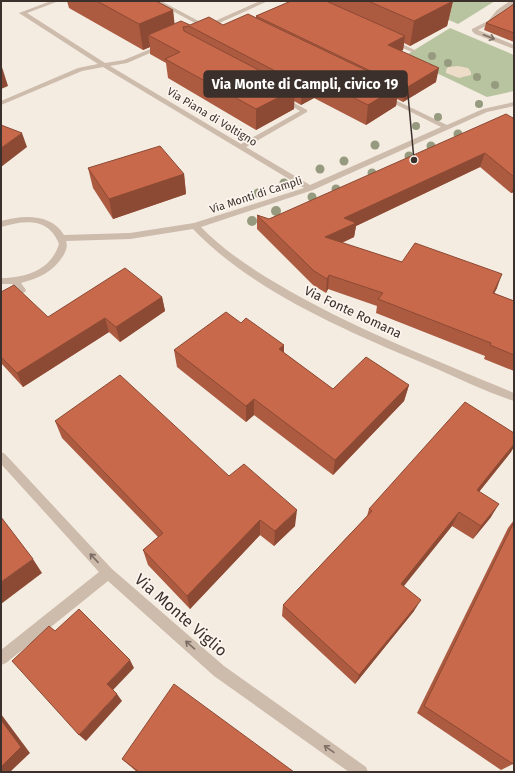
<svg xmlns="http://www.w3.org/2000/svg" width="515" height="773" font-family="'Fira Sans',sans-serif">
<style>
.green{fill:#b8c4a0}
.plaza{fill:#ecdcc8}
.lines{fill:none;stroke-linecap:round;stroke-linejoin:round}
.minor{fill:#cdbbac;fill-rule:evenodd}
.tree{fill:#969b7f}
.wall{fill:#ac5a40}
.shaded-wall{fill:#8c4a34}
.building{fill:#c8694b;stroke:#8c4a34}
.oneway{stroke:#7d6f65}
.labels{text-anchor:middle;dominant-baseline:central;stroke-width:3.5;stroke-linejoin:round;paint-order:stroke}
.far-street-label{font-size:11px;fill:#3b302b;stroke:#fbf5ee}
.street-label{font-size:13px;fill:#3b302b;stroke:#fbf5ee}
.near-street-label{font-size:16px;fill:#3b302b;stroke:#fbf5ee}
.leader{fill:none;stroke:#3b302b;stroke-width:1.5}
.callout-dot{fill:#3b302b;stroke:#fbf5ee;stroke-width:1.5}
.callout{fill:#3b302b;stroke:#3b302b;stroke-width:1.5}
.callout-label{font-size:14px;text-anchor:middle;font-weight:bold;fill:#fff}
</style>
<rect width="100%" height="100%" fill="#f4ebe1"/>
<g class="green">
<polygon points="435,1 495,1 458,24 422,8"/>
<polygon points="450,28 514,55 514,91 487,97 403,57"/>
</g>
<polygon class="plaza" points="458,66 468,68 471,72 471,75 459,78 446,73 446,70 448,67"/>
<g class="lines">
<g class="minor">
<path d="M 51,1 L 59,1 L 27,13 L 105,63 L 124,60 L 160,45 L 164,45 L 164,47 L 127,63 L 110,66 L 241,144 L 300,111 L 281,100 L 281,98 L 285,98 L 307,110 L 307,112 L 246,147 L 310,185 L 441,127 L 383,98 L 383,96 L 387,96 L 447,125 L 483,109 L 514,102 L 514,106 L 487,112 L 313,190 L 201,227 C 222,249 249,267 276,283 C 351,328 434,359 514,393 L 514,401 C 486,392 458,378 430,366 C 351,333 253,292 193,229 L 130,239 L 66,241 C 68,246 66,251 63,256 C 53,272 39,278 21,283 L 26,290 L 25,292 L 1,304 L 1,297 L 16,289 L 12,284 L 1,284 L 1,278 C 26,278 51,270 59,244 C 49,217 24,220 1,227 L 1,221 C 22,215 51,213 64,235 L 130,233 L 194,223 L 304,188 L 103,67 L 82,71 L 1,105 L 1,101 L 78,68 L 98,64 L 19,13 Z"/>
<polygon points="154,1 161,1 206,25 260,1 268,1 206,29"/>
<polygon points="510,1 514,1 514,4 501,12 492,23 478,30 514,45 514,49 475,34 472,31 472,29 488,21 497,10"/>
<polygon points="389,40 393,40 417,51 412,52 389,42"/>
<polygon points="1,452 5,454 112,569 224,666 366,767 368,772 349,772 214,676 108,581 6,663 1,665 1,650 99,572 1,464"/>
</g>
</g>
<g class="tree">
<circle cx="432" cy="56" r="4"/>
<circle cx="448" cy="63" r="4"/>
<circle cx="477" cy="77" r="4"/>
<circle cx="495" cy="85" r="4"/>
<circle cx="479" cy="104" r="4"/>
<circle cx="438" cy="117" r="4"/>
<circle cx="416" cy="126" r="4"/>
<circle cx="458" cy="134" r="4.5"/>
<circle cx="375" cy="145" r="4.5"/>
<circle cx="431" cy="146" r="4.5"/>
<circle cx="409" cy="156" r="4.5"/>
<circle cx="344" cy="161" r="4.5"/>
<circle cx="320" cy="169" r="4.5"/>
<circle cx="372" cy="173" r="4.5"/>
<circle cx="284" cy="183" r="4.5"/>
<circle cx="336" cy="189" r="4.5"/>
<circle cx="258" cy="193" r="4.5"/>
<circle cx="312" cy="197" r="4.5"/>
<circle cx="276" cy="211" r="5"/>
<circle cx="252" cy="221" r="5"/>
</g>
<g class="wall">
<polygon points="67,1 156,1 173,10 174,24 190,25 223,25 256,18 256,16 291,1 453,1 447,26 410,46 404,43 403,50 401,51 436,82 403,102 397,99 396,106 366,125 314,98 301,105 294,101 294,109 256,130 168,78 166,63 150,54 150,47 143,50 69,8"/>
<polygon points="514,4 514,42 484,30 486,23"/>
<polygon points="514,117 514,192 511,193 480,167 356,226 354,237 342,243 402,262 497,288 494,293 514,301 514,371 484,359 485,356 376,313 377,306 328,289 326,293 313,285 257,229 257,215 269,219"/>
<polygon points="88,168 184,174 186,194 113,219 93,188"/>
<polygon points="1,292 48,317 162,297 165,311 120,342 109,332 23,387 1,363"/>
<polygon points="241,323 284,345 284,353 333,389 409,385 404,401 333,475 254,415 246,422 177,367 174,350"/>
<polygon points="55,421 229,476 295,526 274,546 260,535 190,609 148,565 143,550 158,537 62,438"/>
<polygon points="511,452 479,492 491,517 473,539 452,526 403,586 414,611 355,684 282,616 283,605 367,516 369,509"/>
<polygon points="514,520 514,761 513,764 501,770 417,713 508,528"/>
<polygon points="122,759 294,772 137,772"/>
</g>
<g class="shaded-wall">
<polygon points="453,1 447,26 410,46 414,21"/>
<polygon points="173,10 176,36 148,35 150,47 143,50 139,24"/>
<polygon points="405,36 403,50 386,59 388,45"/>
<polygon points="1,64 8,86 1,89"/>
<polygon points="439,68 436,82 403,102 406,88"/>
<polygon points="315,78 314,98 301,105 302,85"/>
<polygon points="399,86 396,106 366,125 368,105"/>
<polygon points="295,89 294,109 256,130 256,109"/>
<polygon points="22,133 27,147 1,167 1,148"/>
<polygon points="485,153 480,167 356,226 354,237 323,251 325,237 344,218"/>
<polygon points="184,174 186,194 113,219 109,199"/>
<polygon points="514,186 514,192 511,193"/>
<polygon points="502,274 497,288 487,307 493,293"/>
<polygon points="329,275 328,289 326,293 327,279"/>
<polygon points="162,297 165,311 120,342 116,327"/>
<polygon points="105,318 109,332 23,387 17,373"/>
<polygon points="284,345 283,361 279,349"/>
<polygon points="409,385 404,401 333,475 335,460"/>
<polygon points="254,399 254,415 246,422 246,406"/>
<polygon points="514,444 514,447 511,452 469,504 477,490"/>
<polygon points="499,504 491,517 473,539 481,526"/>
<polygon points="297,510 295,526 274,546 275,531"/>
<polygon points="459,512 452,526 396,596 401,584"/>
<polygon points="260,520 260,535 190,609 187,596"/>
<polygon points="33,559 42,573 1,604 1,582"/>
<polygon points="421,600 414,611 355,684 359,675"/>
<polygon points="130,660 134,668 112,691 107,684"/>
<polygon points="117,694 122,701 86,741 79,735"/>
<polygon points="1,714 30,753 10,772 1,772"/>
</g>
<g class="building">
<polygon points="97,1 156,1 173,10 139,24"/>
<polygon points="291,1 326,1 405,36 388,45 439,68 406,88 256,16"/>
<polygon points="368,1 453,1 414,21"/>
<polygon points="514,4 514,33 486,23"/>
<polygon points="248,14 399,86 368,105 315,78 302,85 189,26 183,27 184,31 295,89 256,109 165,59 180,52 148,35 181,21 190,25 209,17 223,25"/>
<polygon points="506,114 513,118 514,117 514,177 485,153 344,218 356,223 325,237 402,262 415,243 502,274 493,293 514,301 514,355 490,345 491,343 378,299 383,293 329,275 327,279 314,271 257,215 269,219"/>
<polygon points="1,125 22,133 1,148"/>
<polygon points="160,146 184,174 109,199 88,168"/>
<polygon points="125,268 162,297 116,327 105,318 17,373 1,357 1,292 14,285 48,317"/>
<polygon points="226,312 241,323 246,318 284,345 279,349 333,389 366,357 409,385 335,460 254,399 246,406 174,350"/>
<polygon points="120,375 229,476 244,464 297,510 275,531 260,520 187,596 143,550 163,533 55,421"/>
<polygon points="465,402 514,433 514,444 477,490 499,504 481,526 459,512 401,584 421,600 359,675 283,605 372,511 369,509"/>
<polygon points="1,517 33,559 1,582"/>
<polygon points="514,522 514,761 513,764 424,706"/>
<polygon points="79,609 130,660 107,684 117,694 79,735 12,661 49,626 55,631"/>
<polygon points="174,684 294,772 139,772 122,759"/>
<polygon points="1,720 21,747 1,767"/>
</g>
<defs><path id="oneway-shaft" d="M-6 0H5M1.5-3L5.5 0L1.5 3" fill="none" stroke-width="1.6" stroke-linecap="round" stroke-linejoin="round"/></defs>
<g class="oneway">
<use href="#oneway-shaft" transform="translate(489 37) rotate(21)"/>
<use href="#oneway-shaft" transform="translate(94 558) rotate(-133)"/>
<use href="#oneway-shaft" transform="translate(190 645) rotate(-139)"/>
<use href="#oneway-shaft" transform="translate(329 749) rotate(-145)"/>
</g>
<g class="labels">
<g class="far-street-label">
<text transform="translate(212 117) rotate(31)">Via Piana di Voltigno</text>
<text transform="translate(256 195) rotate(-18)">Via Monti di Campli</text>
</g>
<g class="street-label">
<text transform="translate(353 312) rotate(25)">Via Fonte Romana</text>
</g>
<g class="near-street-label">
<text transform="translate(181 615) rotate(41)">Via Monte Viglio</text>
</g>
</g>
<path class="leader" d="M414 160L407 84"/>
<circle class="callout-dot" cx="414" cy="160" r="4"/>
<rect class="callout" x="204" y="71" width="203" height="26" rx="4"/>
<g class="callout-label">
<text x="305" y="89">Via Monte di Campli, civico 19</text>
</g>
<rect width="515" height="773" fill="none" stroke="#3b302b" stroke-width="4"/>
</svg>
